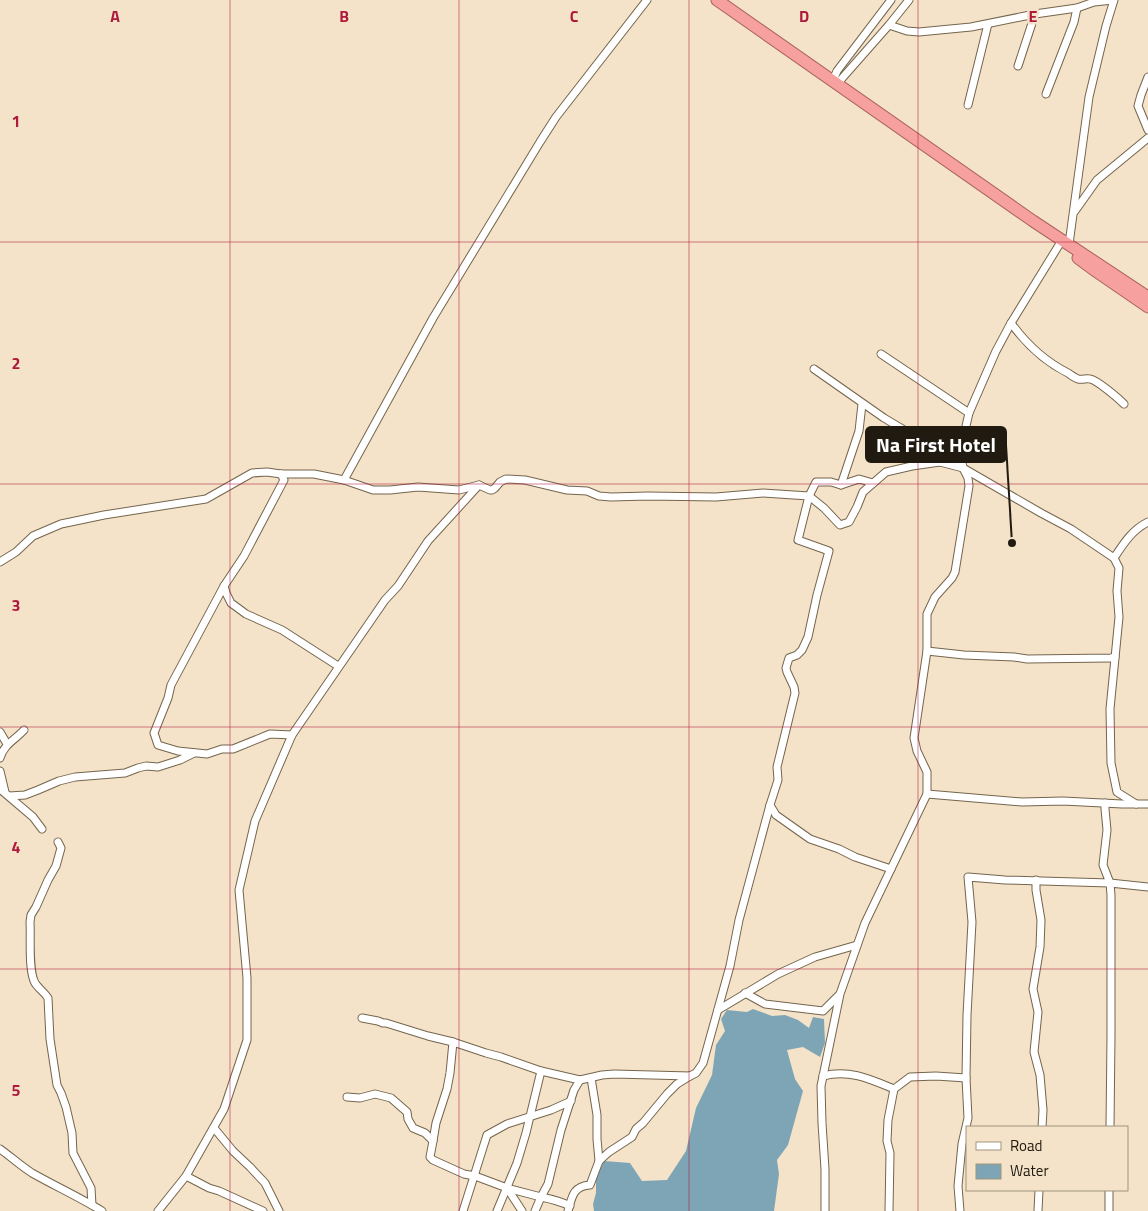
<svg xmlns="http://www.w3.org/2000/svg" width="1148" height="1211" font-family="'Titillium Web',sans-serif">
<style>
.water{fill:#7ea5b6}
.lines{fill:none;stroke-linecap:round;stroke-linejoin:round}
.minor-casing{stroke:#74654d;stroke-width:9}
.trunk-casing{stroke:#a9625e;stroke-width:13}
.minor{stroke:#fff;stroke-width:7}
.trunk{stroke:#f6a0a0;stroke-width:11}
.grid{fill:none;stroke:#ae1a3c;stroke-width:1;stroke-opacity:0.55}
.grid-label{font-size:16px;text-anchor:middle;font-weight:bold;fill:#ae1a3c;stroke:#f4e3c8;stroke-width:5;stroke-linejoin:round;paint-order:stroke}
.leader{fill:none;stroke:#201a10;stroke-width:2}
.callout-dot{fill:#201a10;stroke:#f4e3c8;stroke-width:2}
.callout{fill:#201a10;stroke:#201a10;stroke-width:2}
.callout-label{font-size:20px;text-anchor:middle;font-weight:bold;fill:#fff}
</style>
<rect width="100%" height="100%" fill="#f4e3c8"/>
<polygon class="water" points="753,1009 772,1016 785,1015 798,1020 809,1028 813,1017 824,1019 825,1043 820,1057 803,1047 787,1050 795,1079 803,1091 788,1145 777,1160 779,1174 774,1211 594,1211 593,1204 596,1193 596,1179 604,1161 630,1163 642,1181 667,1180 686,1151 696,1108 712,1075 716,1045 725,1031 721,1019 727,1010 747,1012"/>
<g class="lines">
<g class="minor-casing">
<g id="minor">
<polyline points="889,25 909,0"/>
<polyline points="1018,66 1035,14"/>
<polyline points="1148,77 1141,95 1138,106 1148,130"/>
<polyline points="833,80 837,71 891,0"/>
<polyline points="837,84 889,25 907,31 919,32 971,27 1035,14 1077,8 1094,2 1113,0"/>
<polyline points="1046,94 1074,22 1077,8"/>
<polyline points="968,105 988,24"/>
<polyline points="1075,211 1097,180 1148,138"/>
<polyline points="1069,244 1089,97 1106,26 1114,0"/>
<path d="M 1011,323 C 1027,345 1044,361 1068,373 C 1071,375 1075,378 1078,379 C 1083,380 1086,378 1090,379 C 1097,380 1118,398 1124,404"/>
<polyline points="881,354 969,413"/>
<polyline points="814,369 884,418 916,437 940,462"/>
<polyline points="281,474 284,480 244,556 224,586 226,593 231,603 246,614 282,630 338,666"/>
<polyline points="344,480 373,490 390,490 418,487 459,490 479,485 490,490 492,490 495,488 500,482 506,479 525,480 567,490 587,491 599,496 611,497 648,496 716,497 763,493 809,496 824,508 840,525 849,522 857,507 863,492 886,472 912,466 940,462 963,468 1041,513 1071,529 1114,558 1119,568 1117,591 1119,617 1110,709 1111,763 1117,792 1136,804"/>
<polyline points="873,483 859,479 841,485 831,482 816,482 809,496 798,540 829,551 817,595 808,637 802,650 797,655 789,658 786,668 787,672 794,687 795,693 777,767 778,780 770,805 776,815 810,839 839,849 855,857 891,869"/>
<polyline points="841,485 859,431 862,404"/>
<path d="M 1114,558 C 1124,543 1132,530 1148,522"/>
<polyline points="0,562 16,552 33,536 61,524 104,515 206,499 252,473 267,472 281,474 314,474 344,480 433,318 540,142 556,117 647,0"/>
<polyline points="224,586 171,685 168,698 154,733 158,745 178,751 207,754 222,749 233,749 270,734 292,735"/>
<polyline points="927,651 964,655 1014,657 1027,659 1111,658 1115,657"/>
<polyline points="0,732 7,744"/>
<path d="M 0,758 C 4,744 15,740 24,730"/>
<polyline points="0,771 5,792"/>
<polyline points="0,789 33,817 42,829"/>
<polyline points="927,794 1022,802 1063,801 1122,804 1148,804"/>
<polyline points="9,796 25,795 38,790 59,781 75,777 125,773 138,768 146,766 158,767 180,760 194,753"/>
<path d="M 58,842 L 61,848 L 56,866 L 48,880 L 36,907 L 31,915 L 30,922 C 31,938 28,970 35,983 C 39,989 45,993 48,998 L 50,1039 L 57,1085 L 61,1093 L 66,1107 L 72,1133 L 73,1153 L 91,1188 L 92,1205"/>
<polyline points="1036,880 1036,890 1041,920 1040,947 1033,989 1038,1012 1034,1052 1040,1075 1043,1110 1042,1127"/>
<polyline points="745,993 765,1004 823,1011 839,995"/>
<polyline points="718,1010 778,974 815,957 857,945"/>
<polyline points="362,1018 378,1021 383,1023 386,1023 428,1036 453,1042 486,1053 501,1057 541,1071 580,1080"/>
<path d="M 823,1076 C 849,1069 870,1079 894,1089"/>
<polyline points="591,1078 597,1115 597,1139 599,1161"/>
<polyline points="347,1097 360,1098 375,1094 391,1098 407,1112 408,1119 413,1128 425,1133 433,1141 430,1157 433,1160 464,1174 475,1176 507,1188 541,1197 535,1211"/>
<polyline points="1110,1127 1111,1036 1111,895 1110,883 1148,887"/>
<polyline points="214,1128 233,1151 250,1167 265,1183 279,1211"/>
<polyline points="433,1141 436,1123 447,1089 450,1073 453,1042"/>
<path d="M 0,1149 C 10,1156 22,1167 32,1173 C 55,1186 79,1197 102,1211"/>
<polyline points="186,1176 209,1188 219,1191 263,1211"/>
<polyline points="507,1188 522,1211"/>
<path d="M 570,1206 C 560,1201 551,1199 541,1197 L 548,1184 L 561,1130 L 574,1090 L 580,1080 L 602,1075 L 614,1074 L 690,1076"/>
<polyline points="158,1211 186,1176 224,1109 247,1040 247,978 239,890 255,821 292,735 385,600 398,586 428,541 479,485"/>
<polyline points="463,1211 487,1135 507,1124 551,1110 571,1101"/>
<polyline points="497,1211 517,1163 526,1133 541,1071"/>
<path d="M 568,1211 C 572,1197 573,1186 590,1185 L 599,1161 L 609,1152 L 632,1137 L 636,1129 L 643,1123 L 667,1094 L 677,1084 L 690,1076 L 696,1073 L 703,1063 L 730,966 L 739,920 L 770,805"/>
<polyline points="825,1211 825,1169 822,1123 821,1086 840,994 865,923 927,794 927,772 917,751 914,738 927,651 927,614 935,597 952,578 955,572 969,486 968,478 963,468 960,452 969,413 996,351 1011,323 1059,245"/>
<polyline points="889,1211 890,1153 887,1141 888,1120 894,1089 910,1077 936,1076 966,1078"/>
<polyline points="960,1211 958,1186 962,1144 968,1118 966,1078 967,1015 972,922 968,877 1005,880 1110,883 1103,865 1107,830 1105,809 1105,803"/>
<polyline points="1038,1211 1039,1190"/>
<polyline points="1109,1211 1109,1190"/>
</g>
</g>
<g class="trunk-casing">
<g id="trunk">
<polyline points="717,0 1033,221 1148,297"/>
<polyline points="1078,258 1097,272 1148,307"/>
</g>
</g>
<use href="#minor" class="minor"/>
<use href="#trunk" class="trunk"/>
</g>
<path class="grid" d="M 230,0 L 230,1211M 459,0 L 459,1211M 689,0 L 689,1211M 918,0 L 918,1211M 0,242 L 1148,242M 0,484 L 1148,484M 0,727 L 1148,727M 0,969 L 1148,969"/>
<g class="grid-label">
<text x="115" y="22">A</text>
<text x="344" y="22">B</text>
<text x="574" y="22">C</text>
<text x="804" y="22">D</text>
<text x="1033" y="22">E</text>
<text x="16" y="127">1</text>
<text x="16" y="369">2</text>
<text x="16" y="611">3</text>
<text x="16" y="853">4</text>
<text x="16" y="1096">5</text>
</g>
<path class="leader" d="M1012 543L1006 445"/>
<circle class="callout-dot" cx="1012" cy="543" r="5"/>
<rect class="callout" x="866" y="427" width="140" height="35" rx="5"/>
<g class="callout-label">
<text x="936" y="452">Na First Hotel</text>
</g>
<rect x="966" y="1126" width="162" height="65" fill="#f4e3c8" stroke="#9f937e"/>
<rect x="976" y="1142" width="25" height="8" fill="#ffffff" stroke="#9f937e"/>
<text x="1010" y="1151" font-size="15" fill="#201a10">Road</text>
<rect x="976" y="1164" width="25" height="15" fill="#7ea5b6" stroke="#9f937e"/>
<text x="1010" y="1176" font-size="15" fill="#201a10">Water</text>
</svg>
